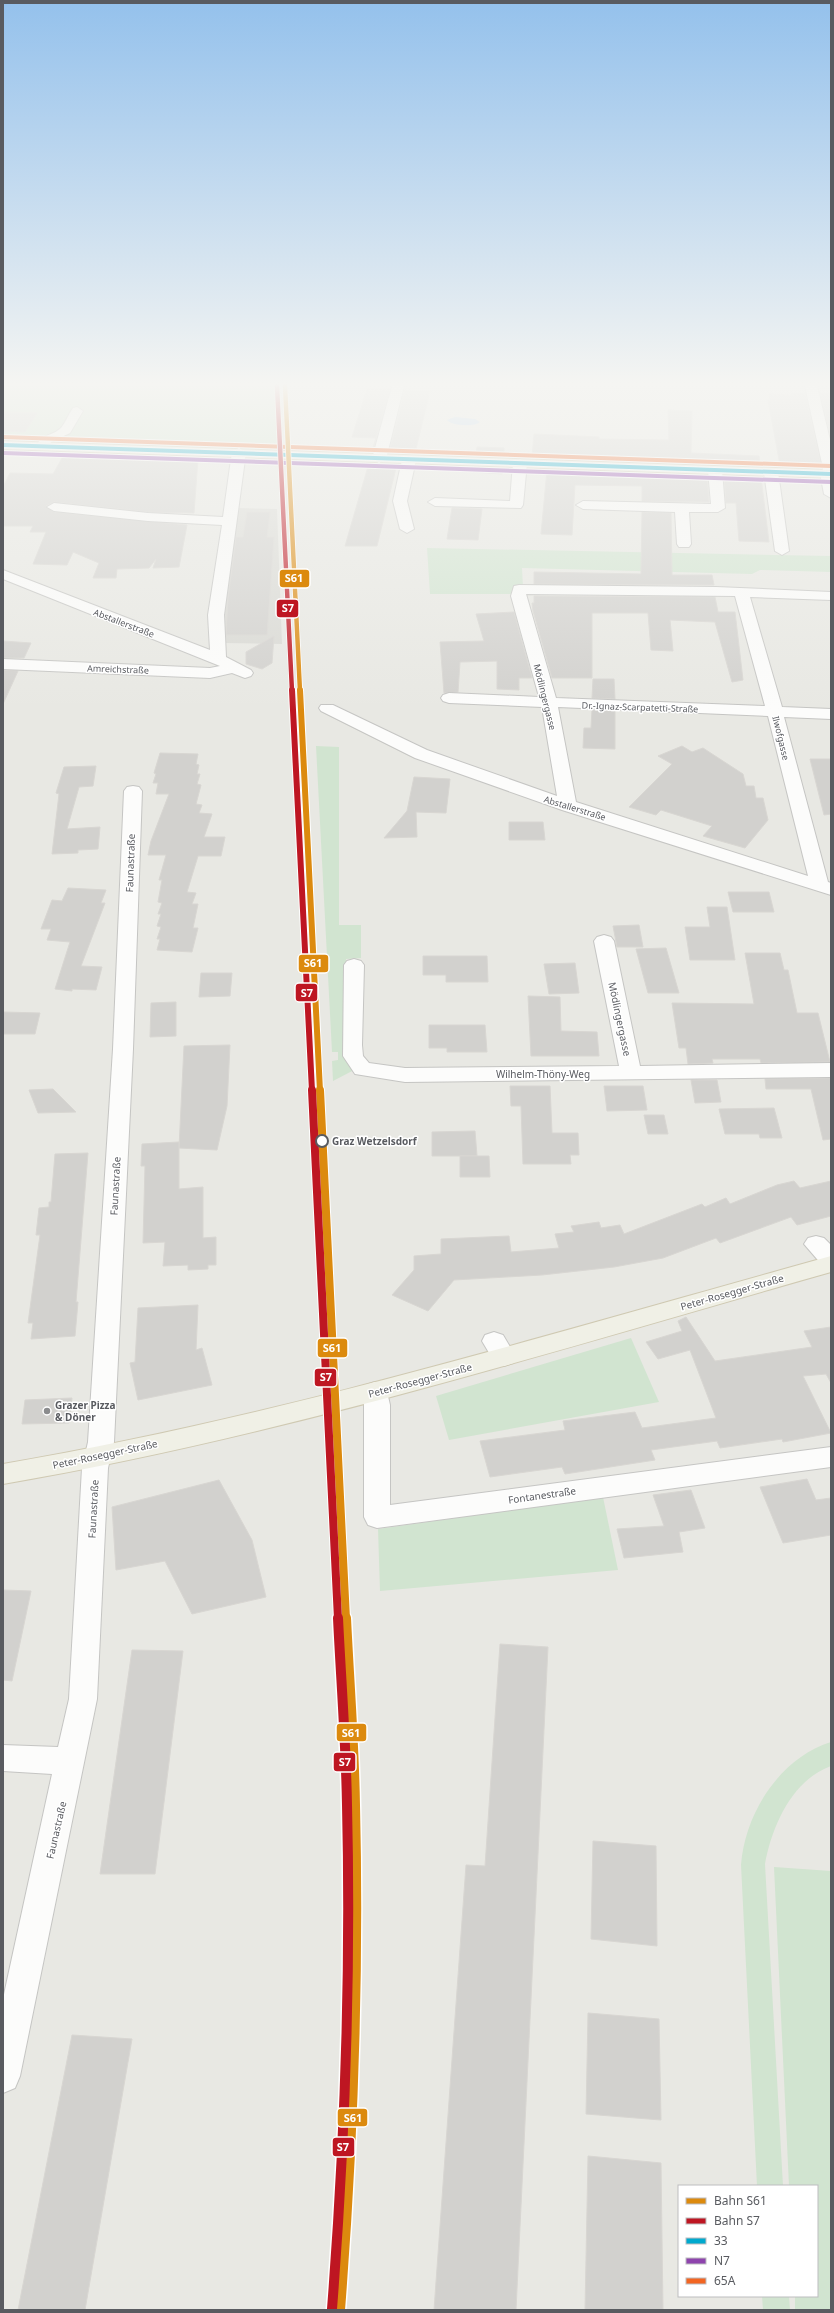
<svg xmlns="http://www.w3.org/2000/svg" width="834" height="2313" font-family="'Noto Sans',sans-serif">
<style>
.industrial{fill:#d9d9d4}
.green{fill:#d1e4d0}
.water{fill:#b7d4f2}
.building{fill:#d2d1ce;stroke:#d8d6d2}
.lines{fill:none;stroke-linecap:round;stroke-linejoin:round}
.minor-casing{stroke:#c5c5c3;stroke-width:2}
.major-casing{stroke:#cfc9b2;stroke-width:2}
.minor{fill:#fcfcfb;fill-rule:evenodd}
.major{fill:#f0f0e6;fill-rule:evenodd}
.bus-1-casing{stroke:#fff;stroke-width:6}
.bus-2-casing{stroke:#fff;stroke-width:6}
.bus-3-casing{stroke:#fff;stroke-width:6}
.bus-1{stroke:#00a9ce;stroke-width:4}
.bus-2{stroke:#8e44ad;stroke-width:4}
.bus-3{stroke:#f26522;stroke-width:4}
.rail-1-far3-casing{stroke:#fff;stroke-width:6}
.rail-1-far2-casing{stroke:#fff;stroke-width:8}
.rail-1-far1-casing{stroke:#fff;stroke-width:10}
.rail-1-casing{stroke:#fff;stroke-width:13}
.rail-2-far3-casing{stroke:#fff;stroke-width:6}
.rail-2-far2-casing{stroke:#fff;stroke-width:8}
.rail-2-far1-casing{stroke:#fff;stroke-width:10}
.rail-2-casing{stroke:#fff;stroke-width:13}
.rail-1-far3{stroke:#dc8a0e;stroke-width:4.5}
.rail-1-far2{stroke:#dc8a0e;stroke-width:6}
.rail-1-far1{stroke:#dc8a0e;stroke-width:8}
.rail-1{stroke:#dc8a0e;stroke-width:10}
.rail-2-far3{stroke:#be1622;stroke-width:4.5}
.rail-2-far2{stroke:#be1622;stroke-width:6}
.rail-2-far1{stroke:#be1622;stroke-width:8}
.rail-2{stroke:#be1622;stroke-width:10}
.stop-dot{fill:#fff;stroke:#595b60;stroke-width:2}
.poi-dot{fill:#8b8c8e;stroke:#fff;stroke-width:1.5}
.labels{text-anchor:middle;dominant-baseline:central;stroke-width:3;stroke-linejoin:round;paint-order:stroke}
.far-street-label{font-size:9px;fill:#595b60;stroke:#fff}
.street-label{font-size:10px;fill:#595b60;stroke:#fff}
.stop-label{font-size:10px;font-weight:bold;fill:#595b60;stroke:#fff;text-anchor:start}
.poi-label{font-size:10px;font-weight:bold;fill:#595b60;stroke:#fff;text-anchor:start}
.line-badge{stroke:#fff;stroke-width:1.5}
.badge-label{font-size:11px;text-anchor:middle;font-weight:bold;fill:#fff}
</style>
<rect width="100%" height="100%" fill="#e8e8e3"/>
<polygon class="industrial" points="237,508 277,509 282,644 223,643 220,606"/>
<g class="green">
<polygon points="3,386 278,386 281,446 270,450 3,442"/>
<polygon points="427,548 831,556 831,572 760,570 752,574 522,568 523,588 514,594 430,594"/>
<polygon points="316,746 339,747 339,925 361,925 361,958 346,959 347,1002 356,1069 333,1081 332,1061 338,1060 338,1052 332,1052"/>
<polygon points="631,1338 659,1402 449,1440 436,1396"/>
<polygon points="603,1497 618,1570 380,1591 378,1529"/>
<path d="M 831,1742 L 831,1766 C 792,1780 772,1826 765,1864 L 783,2186 L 757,2186 L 741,1865 C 745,1813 780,1758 831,1742 Z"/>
<polygon points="774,1867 831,1871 831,2310 795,2310 795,2296 817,2296 817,2186 789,2186"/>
<polygon points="762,2296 789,2296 790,2310 763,2310"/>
</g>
<path class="water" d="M 455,417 L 475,419 L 480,422 C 474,427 452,426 447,420 Z"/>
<g class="building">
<polygon points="367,389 390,389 372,452 376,438 352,437"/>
<polygon points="405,390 430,391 415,453 389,453"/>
<polygon points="792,393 805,393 821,464 780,465 768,400 770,400 769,394 792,395"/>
<polygon points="820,394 831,394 831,438"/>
<polygon points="668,410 692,411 691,453 759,456 760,466 532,457 534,434 599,437 599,439 669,440"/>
<polygon points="3,412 37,413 25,432 3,431"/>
<polygon points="73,438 102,439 100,443 71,442"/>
<polygon points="477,447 504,448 504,457 476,456"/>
<polygon points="65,453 198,459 194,513 148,512 54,502 46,506 54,512 187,525 179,567 153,568 156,559 149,568 117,569 116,578 93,578 99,563 73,552 67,565 33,564 46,532 30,532 33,526 3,526 3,487 10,473 53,474"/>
<polygon points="369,463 397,464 377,546 345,546"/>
<polygon points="474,467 503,468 502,474 473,472"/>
<polygon points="547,470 707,475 709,502 642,501 642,486 575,485 572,535 541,534"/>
<polygon points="724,476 761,477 769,542 739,541 736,503 726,503"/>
<polygon points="452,508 482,509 478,540 447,539"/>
<polygon points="247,512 270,512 267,537 274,537 267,635 226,635 228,599 236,537 243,537"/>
<polygon points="642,512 671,513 672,575 712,575 714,585 534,584 534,572 641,574"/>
<polygon points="534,596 715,597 718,612 735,612 743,680 732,682 715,622 670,620 673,651 651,650 648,613 592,613 592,678 552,678 533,611 532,603 534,603"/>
<polygon points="514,612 532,678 519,678 519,690 497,689 497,661 460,662 458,692 444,693 440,642 484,641 476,614"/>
<polygon points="274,636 272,663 262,669 246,664 246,652"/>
<polygon points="3,641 31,643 24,658 3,658"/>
<polygon points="3,670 18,671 3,704"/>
<polygon points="593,679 614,679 615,699 592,698"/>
<polygon points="592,710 615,711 615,749 583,748 584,728 591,728"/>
<polygon points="682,746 692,752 703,748 743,774 746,786 754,786 756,798 763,798 768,820 745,848 703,836 712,826 661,810 656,815 629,807 672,764 658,756"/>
<polygon points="160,753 198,754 196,764 199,765 197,774 200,774 197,784 201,785 196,804 202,805 199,813 212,814 204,837 225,837 221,856 198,856 187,892 196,893 192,904 198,904 193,928 198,928 192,952 157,950 160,939 157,939 161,927 157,926 161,914 158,914 162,903 158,902 162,880 159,880 166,855 148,855 151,841 169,794 156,794 158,783 153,783 156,774 154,773"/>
<polygon points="810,759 831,759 831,814 824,815"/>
<polygon points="96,766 93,786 79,787 67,829 100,827 98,849 78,850 78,853 52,854 59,794 56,793 64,767"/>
<polygon points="414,777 450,779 446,813 416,812 417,837 384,838 407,811"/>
<polygon points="509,822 543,822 545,840 509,840"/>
<polygon points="68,888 106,890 101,903 105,903 81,966 102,967 96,990 72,989 72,991 55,989 70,942 47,940 51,929 41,929 52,900 62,901"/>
<polygon points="728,892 769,892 774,912 733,912"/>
<polygon points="707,907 727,907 735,960 690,960 685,927 710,927"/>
<polygon points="639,925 643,947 617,947 613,926"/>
<polygon points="666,948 679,993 648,993 636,949"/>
<polygon points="745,953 780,953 784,970 788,970 797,1013 818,1013 830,1062 761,1063 760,1059 712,1059 713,1063 688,1064 686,1048 679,1048 672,1003 754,1004"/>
<polygon points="423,956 487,956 488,982 446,982 446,975 423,975"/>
<polygon points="575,963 579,993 549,994 544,964"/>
<polygon points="201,973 232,973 230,996 199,997"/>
<polygon points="528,996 560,997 561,1031 597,1032 599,1056 531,1056"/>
<polygon points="176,1002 176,1036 150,1037 151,1003"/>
<polygon points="3,1012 40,1013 35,1034 3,1034"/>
<polygon points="429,1025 485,1025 487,1052 447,1052 447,1048 429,1048"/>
<polygon points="230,1045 227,1106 217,1150 179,1148 184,1046"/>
<polygon points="831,1078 831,1139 823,1140 811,1089 766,1089 765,1079"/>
<polygon points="691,1080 717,1080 721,1102 695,1103"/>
<polygon points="510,1086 550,1086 552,1133 578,1133 579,1155 570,1155 571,1164 523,1164 521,1106 511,1106"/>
<polygon points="604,1086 643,1086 647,1110 607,1111"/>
<polygon points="53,1089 76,1112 38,1113 29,1090"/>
<polygon points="774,1108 782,1138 760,1138 759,1134 725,1134 719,1109"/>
<polygon points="644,1115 664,1115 668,1134 648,1134"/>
<polygon points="475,1131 477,1156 432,1156 432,1132"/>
<polygon points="179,1142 179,1189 203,1187 203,1238 216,1237 216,1265 208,1265 208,1269 188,1270 188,1265 163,1266 165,1242 143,1243 145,1166 141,1166 142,1144"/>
<polygon points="88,1153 76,1302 78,1302 75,1336 31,1339 33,1323 28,1323 40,1235 36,1235 39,1208 49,1207 49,1202 51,1202 55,1154"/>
<polygon points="460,1156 489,1156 490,1177 460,1177"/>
<polygon points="794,1181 800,1188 831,1181 831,1216 797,1225 791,1217 720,1243 716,1238 663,1258 614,1267 542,1275 454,1280 428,1311 392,1295 414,1270 414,1256 441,1254 441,1239 509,1236 511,1252 559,1248 555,1234 574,1232 571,1226 599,1222 601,1228 620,1225 624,1234 702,1204 705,1207 726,1198 730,1204 777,1185"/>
<polygon points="198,1305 196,1350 202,1348 212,1385 138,1400 130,1363 135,1362 138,1308"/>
<polygon points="686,1317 715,1361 812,1347 804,1331 831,1327 831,1383 826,1374 803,1376 831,1433 783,1442 782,1439 720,1448 717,1441 651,1450 655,1460 565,1474 562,1467 490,1477 480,1441 565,1430 563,1421 635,1412 642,1428 716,1418 690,1350 658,1359 646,1342 682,1331 678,1321"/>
<polygon points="72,1398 69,1423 22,1424 25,1400"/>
<polygon points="807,1479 816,1500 831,1498 831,1535 783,1543 760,1487"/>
<polygon points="219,1480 252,1540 266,1597 192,1614 165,1561 116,1570 112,1507"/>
<polygon points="691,1490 705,1528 679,1532 683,1552 624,1558 617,1529 664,1526 653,1495"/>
<polygon points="3,1590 31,1591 12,1681 3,1680"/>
<polygon points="500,1644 548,1647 516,2310 434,2310 466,1865 485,1866"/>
<polygon points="132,1650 183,1651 155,1874 100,1874"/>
<polygon points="593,1841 656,1846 657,1946 591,1939"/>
<polygon points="588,2013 659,2019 661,2120 586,2114"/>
<polygon points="72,2035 132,2039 85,2310 18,2310"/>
<polygon points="588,2156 661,2163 663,2310 585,2310"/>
</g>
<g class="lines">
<g class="minor-casing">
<g id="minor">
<polygon points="392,386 404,386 386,459 379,463 372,459"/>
<polygon points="805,386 817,386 831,444 831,498 824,494 821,478 823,468"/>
<path d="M 77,407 L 83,411 L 70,433 L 51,442 L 47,449 L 37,449 L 36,446 C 43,433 51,437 61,428 C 66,422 68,415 73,408 Z"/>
<polygon points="239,448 246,452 224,615 226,657 251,670 253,673 251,676 245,678 232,673 210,678 3,669 3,659 210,668 220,666 3,579 3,570 210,650 208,615 222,525 148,521 54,511 47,507 54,503 148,513 223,517 232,452"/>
<polygon points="409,456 416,460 407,501 414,529 407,533 400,529 393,501 402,460"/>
<polygon points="520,459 527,463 523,505 521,508 435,506 428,502 435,498 510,501 513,463"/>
<polygon points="715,466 722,470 725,508 718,512 689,512 691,544 689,547 679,547 677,544 675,512 583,509 576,505 583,501 711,504 708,470"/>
<polygon points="771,468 778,472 789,551 782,555 775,551 764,472"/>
<path d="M 519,585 L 716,587 L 831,592 L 831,600 L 750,597 L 782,707 L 831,709 L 831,719 L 784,717 L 828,882 L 831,883 L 831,895 L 562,810 L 415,758 L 321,711 L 319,708 L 321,705 L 333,705 L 427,750 L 557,796 L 542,707 L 449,703 L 443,701 L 441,698 L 443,695 L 449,693 L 539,697 L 511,596 L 514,586 ZM 526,594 L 735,596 L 765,706 L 556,698 ZM 558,707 L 768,716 L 808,876 L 576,802 Z"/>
<polygon points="133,786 139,787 142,791 133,1049 114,1442 108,1468 97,1699 20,2076 15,2088 3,2093 3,1999 52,1774 3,1771 3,1745 58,1747 69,1699 82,1468 88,1442 113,1049 124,791 127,787"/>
<polygon points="604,935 611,937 614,941 640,1066 831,1063 831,1077 405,1082 355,1074 343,1056 344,965 347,961 354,959 361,961 364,965 362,1045 363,1056 369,1063 405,1068 619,1066 594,941 597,937"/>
<polygon points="816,1236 824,1238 831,1245 831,1268 823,1266 804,1244 808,1238"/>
<polygon points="494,1332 503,1335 516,1357 513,1363 504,1366 495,1363 482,1341 485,1335"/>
<polygon points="375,1382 384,1385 387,1392 390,1405 390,1505 831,1447 831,1467 377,1528 368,1525 364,1517 364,1405 363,1392 366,1385"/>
</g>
</g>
<g class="major-casing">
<g id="major">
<polygon points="3,441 831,470 831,478 3,449"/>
<path d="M 831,1256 L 831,1272 C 557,1350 284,1436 3,1484 L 3,1464 C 284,1416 557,1332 831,1256 Z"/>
</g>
</g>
<use href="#minor" class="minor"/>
<use href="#major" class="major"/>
<g class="bus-1-casing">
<polyline id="bus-1" points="3,445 831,474"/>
</g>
<g class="bus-2-casing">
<polyline id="bus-2" points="3,453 831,482"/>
</g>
<g class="bus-3-casing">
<polyline id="bus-3" points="3,437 831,466"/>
</g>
<use href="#bus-1" class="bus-1"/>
<use href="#bus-2" class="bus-2"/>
<use href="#bus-3" class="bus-3"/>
<g class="rail-1-far3-casing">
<polyline id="rail-1-far3" points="285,386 300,691"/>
</g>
<g class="rail-1-far2-casing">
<polyline id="rail-1-far2" points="300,690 320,1091"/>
</g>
<g class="rail-1-far1-casing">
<polyline id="rail-1-far1" points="320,1090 346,1619"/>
</g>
<g class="rail-1-casing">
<path id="rail-1" d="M 340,2310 C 353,2142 359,1974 355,1805 C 354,1743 349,1680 346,1618"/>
</g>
<g class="rail-2-far3-casing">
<polyline id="rail-2-far3" points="277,386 292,691"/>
</g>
<g class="rail-2-far2-casing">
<polyline id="rail-2-far2" points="292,690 312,1091"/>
</g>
<g class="rail-2-far1-casing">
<polyline id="rail-2-far1" points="312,1090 338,1619"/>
</g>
<g class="rail-2-casing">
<path id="rail-2" d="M 332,2309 C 345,2141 351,1973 347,1805 C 346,1743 341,1680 338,1618"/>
</g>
<use href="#rail-1-far3" class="rail-1-far3"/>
<use href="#rail-1-far2" class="rail-1-far2"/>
<use href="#rail-1-far1" class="rail-1-far1"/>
<use href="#rail-1" class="rail-1"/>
<use href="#rail-2-far3" class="rail-2-far3"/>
<use href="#rail-2-far2" class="rail-2-far2"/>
<use href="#rail-2-far1" class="rail-2-far1"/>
<use href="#rail-2" class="rail-2"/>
</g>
<linearGradient id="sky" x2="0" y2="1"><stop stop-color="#94c1ec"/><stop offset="0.54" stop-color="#f5f5f2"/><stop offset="1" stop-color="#f5f5f2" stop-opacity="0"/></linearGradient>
<rect width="834" height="710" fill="url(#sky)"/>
<circle class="stop-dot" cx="322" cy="1141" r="6"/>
<circle class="poi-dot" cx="47" cy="1411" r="4"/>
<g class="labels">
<g class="far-street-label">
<text transform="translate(124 623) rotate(21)">Abstallerstraße</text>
<text transform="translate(118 669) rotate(2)">Amreichstraße</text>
<text transform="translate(545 697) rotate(76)">Mödlingergasse</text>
<text transform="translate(640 707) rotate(2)">Dr.-Ignaz-Scarpatetti-Straße</text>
<text transform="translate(781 738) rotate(76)">Ilwofgasse</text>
<text transform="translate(575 808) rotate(17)">Abstallerstraße</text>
</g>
<g class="street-label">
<text transform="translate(130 863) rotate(-88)">Faunastraße</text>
<text transform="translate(620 1019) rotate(78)">Mödlingergasse</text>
<text x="543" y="1074">Wilhelm-Thöny-Weg</text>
<text transform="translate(115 1186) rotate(-87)">Faunastraße</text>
<text transform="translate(732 1292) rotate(-16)">Peter-Rosegger-Straße</text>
<text transform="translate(420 1380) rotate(-15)">Peter-Rosegger-Straße</text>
<text transform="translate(105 1454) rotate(-12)">Peter-Rosegger-Straße</text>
<text transform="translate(542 1495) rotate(-8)">Fontanestraße</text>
<text transform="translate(93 1509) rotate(-87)">Faunastraße</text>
<text transform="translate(56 1830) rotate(-77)">Faunastraße</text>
</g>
<g class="stop-label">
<text x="332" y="1141">Graz Wetzelsdorf</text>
</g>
<g class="poi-label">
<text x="55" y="1405">Grazer Pizza<tspan x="55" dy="12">&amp; Döner</tspan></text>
</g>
</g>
<g class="line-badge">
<rect x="279" y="569" width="31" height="19" rx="4" fill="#dc8a0e"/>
<rect x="276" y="599" width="23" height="19" rx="4" fill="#be1622"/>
<rect x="298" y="954" width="31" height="19" rx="4" fill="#dc8a0e"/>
<rect x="295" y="983" width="23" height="19" rx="4" fill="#be1622"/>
<rect x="317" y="1338" width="31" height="20" rx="4" fill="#dc8a0e"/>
<rect x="314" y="1368" width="23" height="19" rx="4" fill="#be1622"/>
<rect x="336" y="1723" width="31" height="19" rx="4" fill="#dc8a0e"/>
<rect x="333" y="1752" width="23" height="20" rx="4" fill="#be1622"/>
<rect x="337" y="2108" width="31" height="19" rx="4" fill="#dc8a0e"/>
<rect x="332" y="2137" width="23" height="20" rx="4" fill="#be1622"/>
</g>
<g class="badge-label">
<text x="294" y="582">S61</text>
<text x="288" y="612">S7</text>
<text x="313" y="967">S61</text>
<text x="307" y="997">S7</text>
<text x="332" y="1352">S61</text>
<text x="326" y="1381">S7</text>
<text x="351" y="1737">S61</text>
<text x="345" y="1766">S7</text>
<text x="353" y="2122">S61</text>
<text x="343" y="2151">S7</text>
</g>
<rect width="834" height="2313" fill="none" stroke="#595b60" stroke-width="8"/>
<rect x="678" y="2185" width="140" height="112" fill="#ffffff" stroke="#bdbdbf"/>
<rect x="686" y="2198" width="20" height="6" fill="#dc8a0e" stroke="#bdbdbf"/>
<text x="714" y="2205" font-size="12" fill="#595b60">Bahn S61</text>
<rect x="686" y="2218" width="20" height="6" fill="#be1622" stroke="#bdbdbf"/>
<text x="714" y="2225" font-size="12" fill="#595b60">Bahn S7</text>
<rect x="686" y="2238" width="20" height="6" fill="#00a9ce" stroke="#bdbdbf"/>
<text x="714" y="2245" font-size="12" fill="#595b60">33</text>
<rect x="686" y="2258" width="20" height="6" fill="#8e44ad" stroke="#bdbdbf"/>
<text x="714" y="2265" font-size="12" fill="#595b60">N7</text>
<rect x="686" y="2278" width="20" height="6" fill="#f26522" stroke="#bdbdbf"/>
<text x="714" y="2285" font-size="12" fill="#595b60">65A</text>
</svg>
